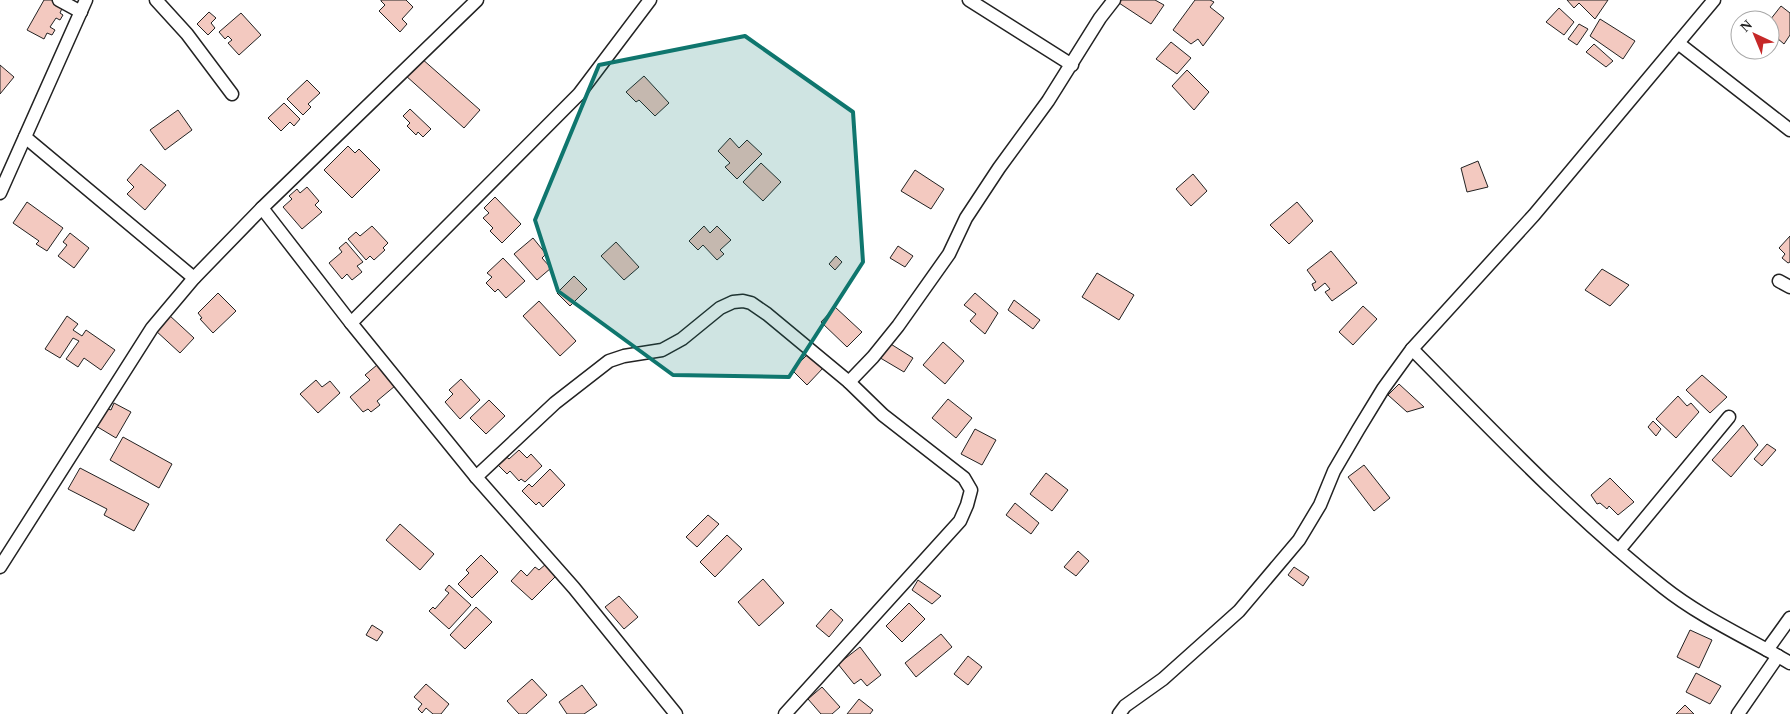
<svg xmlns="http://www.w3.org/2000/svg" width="1790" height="714" font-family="'Times New Roman',serif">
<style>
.building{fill:#f3c9c0;stroke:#222}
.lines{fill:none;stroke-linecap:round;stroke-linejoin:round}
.minor-casing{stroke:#222;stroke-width:15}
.minor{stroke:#fff;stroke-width:12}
.marked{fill:#0f766e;fill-opacity:0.2;stroke:#0f766e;stroke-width:4;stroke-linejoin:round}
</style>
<rect width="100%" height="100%" fill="#fff"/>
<g class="building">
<polygon points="44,0 52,0 63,6 60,13 63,15 60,20 56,18 50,27 55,30 52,35 47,33 44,39 27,30"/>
<polygon points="381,0 406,0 413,7 402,19 407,24 400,32 379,11 385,5 381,1"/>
<polygon points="1121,0 1155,0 1164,5 1151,24 1119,3"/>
<polygon points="1195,0 1210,0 1214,2 1210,7 1224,18 1203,46 1198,39 1191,44 1173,30"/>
<polygon points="1567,0 1608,0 1595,19 1579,3 1574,8"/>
<polygon points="1781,6 1790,13 1790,35 1784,44 1770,32 1770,20"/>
<polygon points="1559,8 1574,22 1564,35 1546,22"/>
<polygon points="209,12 216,18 211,23 215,28 208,35 197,24"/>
<polygon points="241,13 261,35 239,55 228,43 232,40 228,36 225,39 219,32"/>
<polygon points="1600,19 1635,41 1623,59 1590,36"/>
<polygon points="1579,24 1588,29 1577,45 1568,39"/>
<polygon points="1171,42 1191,58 1177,74 1156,59"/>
<polygon points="1594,44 1613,61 1606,67 1586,52"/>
<polygon points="421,58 480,110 464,128 405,75"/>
<polygon points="0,65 14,77 0,94"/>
<polygon points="1187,70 1209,92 1194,110 1172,86"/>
<polygon points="644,76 669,103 655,116 639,100 636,102 626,92"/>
<polygon points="307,80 320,93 308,104 311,107 303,115 287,99"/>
<polygon points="284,103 300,119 294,126 290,122 281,131 268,118"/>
<polygon points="410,109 431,129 423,137 418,132 416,135 407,126 410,123 403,116"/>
<polygon points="178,110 192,130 165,150 150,130"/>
<polygon points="730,138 739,148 747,140 762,154 737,179 725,167 730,163 718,151"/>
<polygon points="348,146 355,153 359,149 380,170 352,198 324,170"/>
<polygon points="1478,161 1488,187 1467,192 1461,168"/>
<polygon points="761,163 781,182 763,201 743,182"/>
<polygon points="141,164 166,185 145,210 127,194 134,187 127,180"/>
<polygon points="915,170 944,189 931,209 901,191"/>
<polygon points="1193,174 1207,191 1191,206 1176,189"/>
<polygon points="307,187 319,201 315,205 322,212 302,229 283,207 292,199 289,196 297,189 300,193"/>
<polygon points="495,197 521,224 502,243 490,231 493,228 483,218 489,213 484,208"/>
<polygon points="27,202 63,228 47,251 36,244 39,241 13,223"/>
<polygon points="1297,202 1313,221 1289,244 1270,225"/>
<polygon points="372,226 388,243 383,248 385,250 374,260 370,256 366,260 348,239 356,232 360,236"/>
<polygon points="704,226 710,233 717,226 731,240 720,250 724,254 717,260 703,245 698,250 689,241"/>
<polygon points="70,233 89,248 74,268 58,256 67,245 63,242"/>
<polygon points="1790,236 1790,262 1788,263 1782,258 1785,254 1779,248"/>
<polygon points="533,238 546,254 542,258 551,268 537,280 514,254"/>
<polygon points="346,242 363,262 357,266 362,272 352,280 347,274 342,279 329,263 342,252 339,248"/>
<polygon points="616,242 639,267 624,280 601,256"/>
<polygon points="898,246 913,256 905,267 890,258"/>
<polygon points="1331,251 1357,283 1332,301 1325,292 1330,289 1325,283 1315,291 1312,284 1316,282 1307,270"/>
<polygon points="836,256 842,262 835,270 829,264"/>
<polygon points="503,258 525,281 506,298 498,289 495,292 486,283 492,277 487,273"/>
<polygon points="1602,269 1629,285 1610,306 1585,290"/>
<polygon points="1097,273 1134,295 1119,320 1082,297"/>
<polygon points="574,276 587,289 570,306 557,293"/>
<polygon points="218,293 236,311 213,333 200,319 202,318 198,313"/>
<polygon points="975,293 998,313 985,334 970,321 976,314 964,305"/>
<polygon points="1014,300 1040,320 1033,329 1008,310"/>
<polygon points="539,301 576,341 560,356 523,316"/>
<polygon points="1363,306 1377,319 1353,345 1339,332"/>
<polygon points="835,307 862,332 847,347 821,322"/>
<polygon points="169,315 194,338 180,353 155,330"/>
<polygon points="67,316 78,324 73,330 82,336 86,330 115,350 101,370 84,358 78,367 66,359 79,341 73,338 60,358 45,349"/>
<polygon points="886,341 913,358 904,372 877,356"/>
<polygon points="943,342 964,361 945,384 923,365"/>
<polygon points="809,353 824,367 807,385 792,370"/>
<polygon points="377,365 395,386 377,401 380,405 371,412 368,409 363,412 350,397 370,380 365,375"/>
<polygon points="1702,375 1727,397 1710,413 1686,390"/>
<polygon points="461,379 480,400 460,419 445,402 453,394 449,390"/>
<polygon points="316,380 322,387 330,381 340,393 318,413 300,394"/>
<polygon points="1399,384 1424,407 1407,412 1388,395"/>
<polygon points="1678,396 1687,406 1691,403 1699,412 1676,438 1656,419"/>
<polygon points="948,399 972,418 956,438 932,418"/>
<polygon points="489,400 505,416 486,434 470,418"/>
<polygon points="114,403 131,412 116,438 96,426 106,408 111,410"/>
<polygon points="1653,421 1661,429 1656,436 1648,427"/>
<polygon points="1743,425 1758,445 1731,477 1712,460"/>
<polygon points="975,429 996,440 982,465 961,454"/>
<polygon points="123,437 172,464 159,488 110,460"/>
<polygon points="1767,444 1776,450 1762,466 1754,459"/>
<polygon points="519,450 527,458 531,454 542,466 525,482 521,479 519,481 510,471 507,474 495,462 503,454 509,459"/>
<polygon points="1364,465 1390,498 1374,511 1348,477"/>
<polygon points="80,468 149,504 134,531 104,515 107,509 68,489"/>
<polygon points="550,469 565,485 543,507 539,502 536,505 522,491 529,484 532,487"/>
<polygon points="1046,473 1068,490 1052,511 1030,494"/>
<polygon points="1610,478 1634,502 1618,515 1609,506 1607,509 1600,503 1597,504 1591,495"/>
<polygon points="1015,503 1039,523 1031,534 1006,515"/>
<polygon points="708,515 719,524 697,547 686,537"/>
<polygon points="400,524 434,554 420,570 386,540"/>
<polygon points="727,535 742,549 715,577 700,562"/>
<polygon points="1078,551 1089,561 1076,576 1064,567"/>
<polygon points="481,555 498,572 472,598 458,584 469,573 466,570"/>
<polygon points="546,564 557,575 532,600 511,581 521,570 527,576 535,567 539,570"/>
<polygon points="1294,567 1309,577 1303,586 1288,575"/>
<polygon points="763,579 784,603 759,626 738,602"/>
<polygon points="918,580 941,596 932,604 912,590"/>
<polygon points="449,585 471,605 449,629 429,611 433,607 435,609 449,593 445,590"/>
<polygon points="619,596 638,617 624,629 605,607"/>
<polygon points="909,603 925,619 902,642 886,626"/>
<polygon points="476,607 492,622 465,649 450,635"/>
<polygon points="831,609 843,620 829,637 816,626"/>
<polygon points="372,625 383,632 377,641 366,635"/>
<polygon points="1690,630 1712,640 1699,668 1677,657"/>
<polygon points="941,634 952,647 916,677 905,663"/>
<polygon points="860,647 881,675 867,686 861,679 854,684 838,664"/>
<polygon points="968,656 982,667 968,685 954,674"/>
<polygon points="1696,673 1721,686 1710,704 1686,692"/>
<polygon points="532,679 547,695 526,714 519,714 507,701"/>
<polygon points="426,684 449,704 441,714 433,714 426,708 422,713 418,709 422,704 414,697"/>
<polygon points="582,685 597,705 584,714 567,714 559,702"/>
<polygon points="822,687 840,707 832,714 821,714 808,699"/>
<polygon points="859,699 873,710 870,714 847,714"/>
<polygon points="1685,705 1694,714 1676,714"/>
</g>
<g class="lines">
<g class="minor-casing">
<g id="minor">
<polyline points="59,0 81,12"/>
<polyline points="156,0 187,34 232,94"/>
<polyline points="969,0 1072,65"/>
<polyline points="1678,43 1790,130"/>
<polyline points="25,137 194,278"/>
<polyline points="0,193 86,0"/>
<polyline points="262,208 351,323 476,477 574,588 676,714"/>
<polyline points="1779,281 1790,287"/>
<polyline points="351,323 579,94 650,0"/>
<path d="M 1412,349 C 1493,431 1572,515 1663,587 C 1702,618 1748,638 1790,663"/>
<polyline points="849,382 873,357 898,326 949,254 966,218 999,168 1048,101 1100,18 1114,0"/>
<polyline points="476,477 555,403 609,361 624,356 662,350 682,339 720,308 733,302 743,301 751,303 767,314 849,382 883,415 964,478 971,490 967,505 960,521 785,714"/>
<polyline points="1619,550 1729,417"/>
<polyline points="0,567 152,328 194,278 262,208 477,0"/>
<polyline points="1767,650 1790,618"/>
<polyline points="1119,714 1125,706 1163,679 1239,611 1299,540 1320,505 1334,471 1358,430 1383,389 1412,349 1534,215 1714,0"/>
<polyline points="1738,714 1778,656"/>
</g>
</g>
<use href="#minor" class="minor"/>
</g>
<path class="marked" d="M 745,36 L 853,112 L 863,262 L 789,377 L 673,375 L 558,291 L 535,220 L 599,65 Z"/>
<g transform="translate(1755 35) rotate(316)"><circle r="24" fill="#ffffff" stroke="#a7a7a7"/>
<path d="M0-4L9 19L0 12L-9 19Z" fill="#c62828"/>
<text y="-8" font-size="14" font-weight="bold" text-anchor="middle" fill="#222222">N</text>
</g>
</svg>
